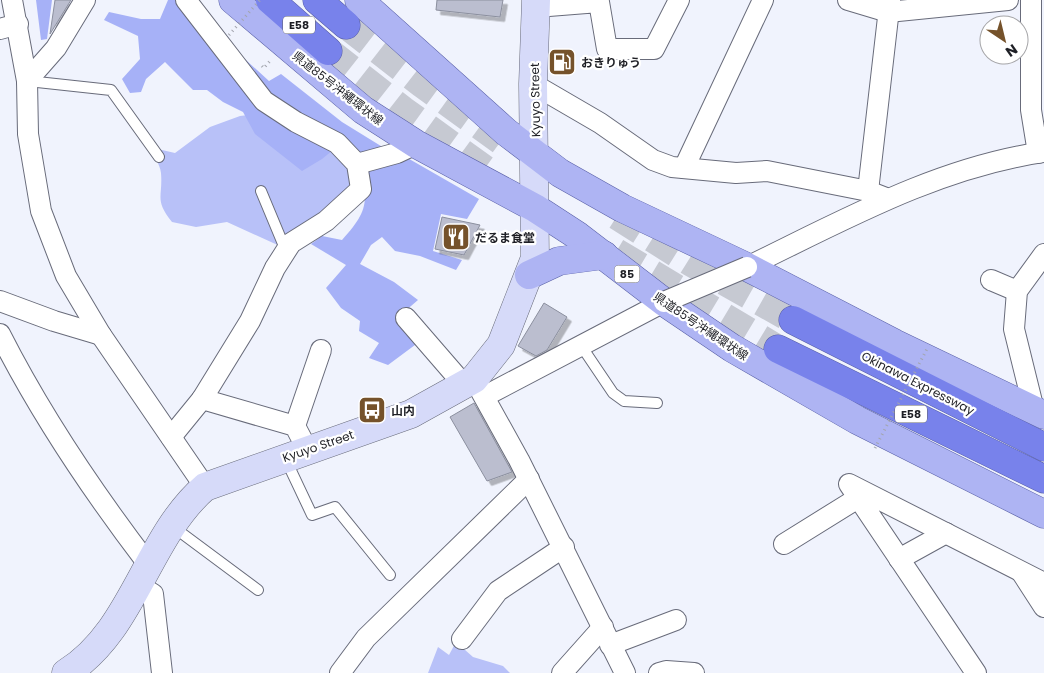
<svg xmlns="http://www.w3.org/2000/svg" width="1044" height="673" font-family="Poppins,'Noto Sans JP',sans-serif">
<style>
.green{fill:#b8c1f8}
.forest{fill:#a6b1f7}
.building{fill:#bbbecf;stroke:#8b8f9e;filter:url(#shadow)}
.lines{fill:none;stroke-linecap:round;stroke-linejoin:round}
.highway-tunnel{stroke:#c6c9d2;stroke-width:28;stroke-dasharray:28 14;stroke-linecap:butt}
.lane-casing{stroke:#686b7a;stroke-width:12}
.street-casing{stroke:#686b7a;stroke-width:22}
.secondary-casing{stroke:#686b7a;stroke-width:29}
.primary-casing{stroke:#585fa6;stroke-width:29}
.highway-casing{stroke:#585fa6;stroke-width:29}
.path{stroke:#a2a5ad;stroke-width:3;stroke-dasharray:1 4;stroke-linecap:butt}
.lane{stroke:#fff;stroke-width:10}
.street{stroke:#fff;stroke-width:20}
.secondary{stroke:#d6daf9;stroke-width:28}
.primary{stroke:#aeb4f3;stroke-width:28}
.highway{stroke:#7882eb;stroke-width:28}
.street-bridge-casing{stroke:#686b7a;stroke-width:22;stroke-linecap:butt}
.path-bridge{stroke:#a2a5ad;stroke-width:3;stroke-dasharray:1 4;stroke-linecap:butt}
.street-bridge{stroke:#fff;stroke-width:20}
.labels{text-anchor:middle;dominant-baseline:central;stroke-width:4.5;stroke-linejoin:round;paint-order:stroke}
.shield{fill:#fff;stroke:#626266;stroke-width:1}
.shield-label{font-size:11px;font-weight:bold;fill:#1e1f25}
.poi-label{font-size:12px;font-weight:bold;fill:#1e1f25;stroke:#fff;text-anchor:start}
.street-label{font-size:12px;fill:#1e1f25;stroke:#fff}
</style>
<defs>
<filter id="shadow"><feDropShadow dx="4.5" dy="4.5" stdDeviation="0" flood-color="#0004"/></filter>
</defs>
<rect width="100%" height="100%" fill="#f0f3fd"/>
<g class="green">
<path d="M 264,113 C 297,127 350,142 356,183 L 282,247 L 227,222 L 196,227 L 172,222 C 154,199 163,198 161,173 C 160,164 153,154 149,147 L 175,153 L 210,127 L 240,116 Z"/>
<polygon points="456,642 473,657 503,666 510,673 428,673 438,647 449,655"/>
</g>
<g class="forest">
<polygon points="36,0 52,0 47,39 41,40"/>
<polygon points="168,0 188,0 225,41 269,81 281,74 342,122 389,151 361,159 338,146 322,159 302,171 255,134 243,112 223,102 207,90 193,90 165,62 146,79 141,92 130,93 122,79 140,59 138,36 104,20 109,12 141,19 160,19"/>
<path d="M 404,156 L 479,199 L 467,219 L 441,214 L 433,251 L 462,260 L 456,270 L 420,256 L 395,251 L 382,237 L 371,245 L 360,264 L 394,282 L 418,300 L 404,312 L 419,342 L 388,365 L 369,358 L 379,343 L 359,331 L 360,321 L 341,308 L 326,288 L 346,265 L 311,244 L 322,236 L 342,240 C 367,212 368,204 362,168 Z"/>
</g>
<g class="building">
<polygon points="55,0 71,0 50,34"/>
<polygon points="437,0 503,0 500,17 436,10"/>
<polygon points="442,217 480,225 464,255 435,249"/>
<polygon points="544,303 567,317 547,350 536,356 518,346"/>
<polygon points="474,403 512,472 487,481 450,417"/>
</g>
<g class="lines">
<g class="highway-tunnel">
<polyline points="346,25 422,84 501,141"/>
<polyline points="328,51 403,110 493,175"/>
<polyline points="617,216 690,262 793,320"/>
<polyline points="616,252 778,349"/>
</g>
<g class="lane-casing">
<g id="lane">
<polyline points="28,81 111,90 159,157"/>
<polyline points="261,191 286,251"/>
<polyline points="582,347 613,393 624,401 657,403"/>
<polyline points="286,460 312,515 335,507 390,575"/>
<polyline points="172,526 258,590"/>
</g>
</g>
<g class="street-casing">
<g id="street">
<polyline points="12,0 27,81 28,134 41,211 66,276 101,335 205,487"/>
<polyline points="848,0 888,12 1008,0"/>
<polyline points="1031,0 1031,110 1038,153"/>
<polyline points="536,7 599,2 607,49 654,49 679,0"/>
<polyline points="0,29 18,24"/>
<polyline points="27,81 56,48 85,0"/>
<polyline points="533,84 600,123 653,160 672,167 736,173 767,171 868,191 886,198"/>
<polyline points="357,164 397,153 416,144"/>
<polyline points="684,168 763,0"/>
<polyline points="868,191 890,0"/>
<path d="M 747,267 C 842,221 938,167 1044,152"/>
<polyline points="991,280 1017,291"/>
<polyline points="0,301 54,321 101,335"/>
<polyline points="406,318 464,385"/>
<path d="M 0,334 C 41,415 93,492 148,564"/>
<polyline points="474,379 519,460 625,673"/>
<polyline points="485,396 664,302"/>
<polyline points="202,399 295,426 307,449"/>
<polyline points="1034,410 1014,329 1017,291 1044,254"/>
<polyline points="295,426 321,350"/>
<polyline points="171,437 202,399 250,321 275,268 291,243 326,221 361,189 357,164 337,143 296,122 264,101 186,0"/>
<polyline points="784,544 858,498"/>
<polyline points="899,559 946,533"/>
<polyline points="1022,573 1044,607"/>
<polyline points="137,584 153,594 162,673"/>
<polyline points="462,639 498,591 564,547"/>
<polyline points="610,645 676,620"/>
<polyline points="340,673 366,638 529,479"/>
<polyline points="562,673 603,627"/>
<polyline points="659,673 666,671 694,673"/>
<polyline points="976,673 849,484 1044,583"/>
</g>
</g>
<g class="secondary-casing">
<path id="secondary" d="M 66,673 C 134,631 146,538 205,487 L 411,414 L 474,379 L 501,345 L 535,258 L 533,84 L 536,0"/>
</g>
<g class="primary-casing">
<g id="primary">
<polyline points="233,0 363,110 416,144 535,208 578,236 664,302 732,348 857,420 1044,514"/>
<polyline points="359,0 506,132 560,173 622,208 747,267 894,343 1044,415"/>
<polyline points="529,275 559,261 604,255"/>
</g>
</g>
<g class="highway-casing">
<g id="highway">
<polyline points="270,0 328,51"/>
<polyline points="317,0 346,25"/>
<polyline points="793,320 1044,447"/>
<polyline points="778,349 1044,479"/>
</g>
</g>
<polyline class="path" points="262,66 264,68 270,61 269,60"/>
<use href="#lane" class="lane"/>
<use href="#street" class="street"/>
<use href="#secondary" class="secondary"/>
<use href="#primary" class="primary"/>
<use href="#highway" class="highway"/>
<g class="street-bridge-casing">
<polyline id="street-bridge" points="664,302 747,267"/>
</g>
<g class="path-bridge">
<polyline points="229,35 260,0"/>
<polyline points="875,448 928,347"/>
</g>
<use href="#street-bridge" class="street-bridge"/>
</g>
<defs>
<g id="fuel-square" transform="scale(1.4375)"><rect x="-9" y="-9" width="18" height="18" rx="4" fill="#75522b" stroke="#fff"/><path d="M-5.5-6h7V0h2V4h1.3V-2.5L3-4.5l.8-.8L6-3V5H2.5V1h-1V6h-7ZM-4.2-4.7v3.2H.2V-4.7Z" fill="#fff"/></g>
<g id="restaurant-square" transform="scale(1.4375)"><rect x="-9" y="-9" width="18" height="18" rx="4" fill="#75522b" stroke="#fff"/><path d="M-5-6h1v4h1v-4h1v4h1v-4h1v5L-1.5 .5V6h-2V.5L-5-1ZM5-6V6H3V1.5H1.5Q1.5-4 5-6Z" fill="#fff"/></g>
<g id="bus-square" transform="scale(1.4375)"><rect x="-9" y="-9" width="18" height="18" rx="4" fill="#75522b" stroke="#fff"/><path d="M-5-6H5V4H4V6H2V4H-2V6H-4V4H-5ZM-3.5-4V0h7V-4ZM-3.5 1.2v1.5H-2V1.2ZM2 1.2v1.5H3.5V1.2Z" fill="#fff"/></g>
</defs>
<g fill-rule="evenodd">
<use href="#fuel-square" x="562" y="62"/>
<use href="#restaurant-square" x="456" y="237"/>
<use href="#bus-square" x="372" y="410"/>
</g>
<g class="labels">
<g class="shield">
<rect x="283" y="16.5" width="32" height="17" rx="4"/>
<rect x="614.5" y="265.5" width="25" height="17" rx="4"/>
<rect x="895" y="405.5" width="32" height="17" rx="4"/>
</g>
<g class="shield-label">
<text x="299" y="25">E58</text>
<text x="627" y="274">85</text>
<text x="911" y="414">E58</text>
</g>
<g class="poi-label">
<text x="581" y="62">おきりゅう</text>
<text x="475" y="237">だるま食堂</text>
<text x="391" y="410">山内</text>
</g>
<g class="street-label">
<text transform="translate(338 88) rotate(38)">県道85号沖縄環状線</text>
<text transform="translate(535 100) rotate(-91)">Kyuyo Street</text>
<text transform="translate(701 326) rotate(34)">県道85号沖縄環状線</text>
<text transform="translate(918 383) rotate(27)">Okinawa Expressway</text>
<text transform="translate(318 446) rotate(-19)">Kyuyo Street</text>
</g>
</g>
<g transform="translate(1004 40) rotate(145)"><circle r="24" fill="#ffffff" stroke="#a5a5a8"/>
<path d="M0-4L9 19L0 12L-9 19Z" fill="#75522b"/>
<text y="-8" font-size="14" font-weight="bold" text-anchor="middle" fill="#1e1f25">N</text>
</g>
</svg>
